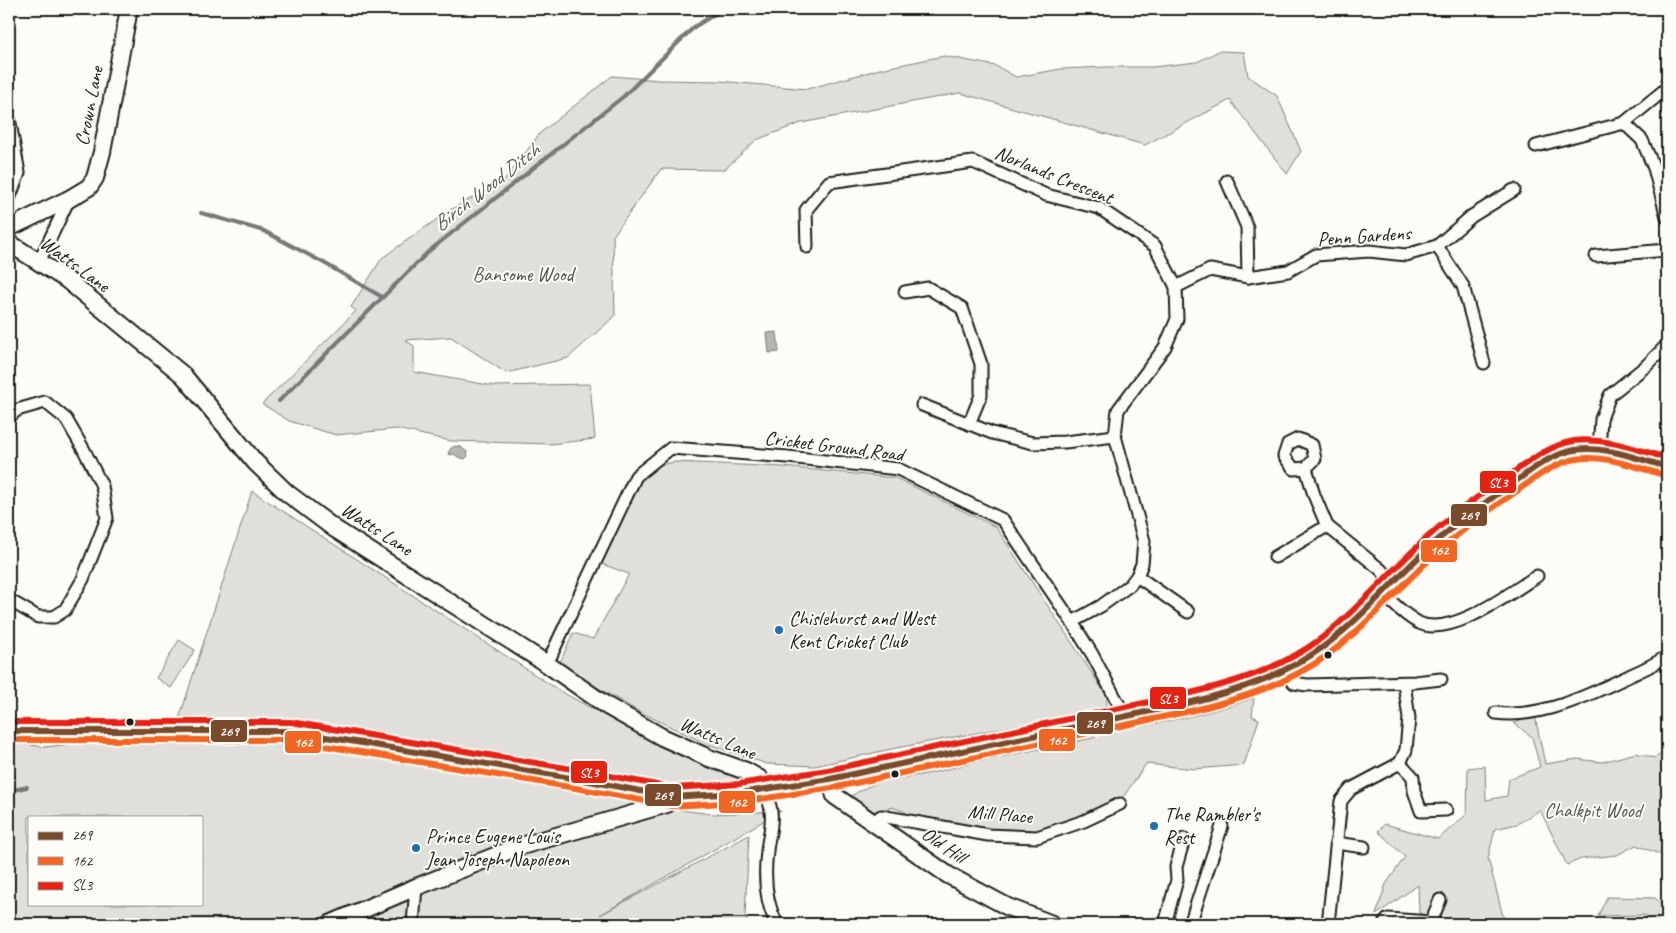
<svg xmlns="http://www.w3.org/2000/svg" width="1676" height="933" font-family="Caveat,sans-serif">
<style>
.green{fill:#e0dfdb;stroke:#7e7e7c;fill-rule:evenodd}
.water{fill:#b7b6b2;stroke:#797876}
.lines{fill:none;stroke-linecap:round;stroke-linejoin:round}
.stream{stroke:#797876;stroke-width:4}
.street-casing{stroke:#1c1c1c;stroke-width:15}
.secondary-casing{stroke:#1c1c1c;stroke-width:20}
.primary-casing{stroke:#1c1c1c;stroke-width:21}
.street{stroke:#fdfcf7;stroke-width:11}
.secondary{stroke:#fdfcf7;stroke-width:16}
.primary{stroke:#fdfcf7;stroke-width:18}
.bus-1-casing{stroke:#fdfcf7;stroke-width:10}
.bus-2-casing{stroke:#fdfcf7;stroke-width:10}
.bus-3-casing{stroke:#fdfcf7;stroke-width:10}
.bus-1{stroke:#7a4b2a;stroke-width:6}
.bus-2{stroke:#f26522;stroke-width:6}
.bus-3{stroke:#e42313;stroke-width:6}
.poi-dot{fill:#1f6fb2;stroke:#fdfcf7;stroke-width:2}
.bus-dot{fill:#1c1c1c;stroke:#fdfcf7;stroke-width:2}
.labels{text-anchor:middle;dominant-baseline:central;stroke-width:4;stroke-linejoin:round;paint-order:stroke}
.street-label{font-size:20px;fill:#1c1c1c;stroke:#fdfcf7}
.park-label{font-size:20px;fill:#575655;stroke:#fdfcf7}
.poi-label{font-size:20px;fill:#1c1c1c;stroke:#fdfcf7;text-anchor:start}
.water-label{font-size:21px;font-style:italic;fill:#5a5a58;stroke:#fdfcf7}
.line-badge{stroke:#fdfcf7;stroke-width:2}
.badge-label{font-size:14px;text-anchor:middle;font-weight:bold;fill:#fff}
</style>
<rect width="100%" height="100%" fill="#fdfcf7"/>
<filter id="ink" filterUnits="userSpaceOnUse"><feTurbulence type="fractalNoise" baseFrequency=".02" numOctaves="2"/><feDisplacementMap in="SourceGraphic" scale="10" xChannelSelector="R" yChannelSelector="G"/><feConvolveMatrix kernelMatrix="1 2 1 2 8 2 1 2 1" color-interpolation-filters="sRGB"/></filter>
<g filter="url(#ink)">
<g class="green">
<polygon points="1219,51 1244,52 1248,76 1277,96 1301,151 1287,174 1230,100 1145,145 960,93 801,123 756,140 724,170 661,169 613,236 615,316 568,358 506,373 451,337 405,340 414,346 414,372 494,386 590,384 595,439 551,444 451,441 397,429 336,435 289,421 262,404 356,311 351,307 382,258 450,210 505,180 540,133 612,76 659,80 719,81 807,89 880,69 944,56 996,66 1016,77 1061,69 1106,67 1153,67 1197,62"/>
<polygon points="675,462 784,467 896,478 996,527 1107,696 1107,703 1104,709 891,749 815,766 767,764 704,743 636,710 559,665 573,633 593,639 629,574 599,563 641,480 659,465"/>
<path d="M 252,491 L 560,691 L 655,743 L 734,775 L 738,778 C 719,796 613,781 584,778 L 603,789 L 634,800 L 637,805 L 713,814 L 781,811 L 600,915 L 749,835 L 745,916 L 749,924 L 9,924 L 9,742 L 45,747 L 107,740 C 129,744 150,738 172,741 ZM 29,817 L 201,817 L 201,904 L 29,904 Z"/>
<polygon points="179,640 195,650 171,688 156,678"/>
<path d="M 1254,698 L 1252,716 L 1259,719 L 1244,765 L 1194,769 L 1146,764 L 1124,796 L 1082,819 L 1037,835 L 990,833 L 917,819 L 903,811 L 891,807 L 876,812 L 868,811 L 849,797 L 867,787 L 883,781 L 932,773 L 971,763 L 1093,738 C 1115,728 1141,727 1164,722 C 1195,716 1225,708 1254,698 Z"/>
<polygon points="1535,716 1545,764 1577,759 1602,762 1636,753 1655,758 1667,750 1667,857 1636,845 1617,855 1581,859 1567,865 1540,810 1517,824 1495,829 1488,858 1505,924 1449,924 1419,913 1418,885 1376,915 1386,884 1405,857 1378,831 1385,824 1438,839 1467,814 1468,768 1485,766 1486,800 1507,796 1509,779 1540,767 1532,737 1514,723"/>
<polygon points="1607,897 1655,898 1667,909 1667,924 1645,924 1646,915 1598,916"/>
</g>
<g class="water">
<polygon points="777,332 779,352 769,353 767,333"/>
<polygon points="455,446 461,447 467,452 468,456 465,459 458,457 454,454 450,455 448,453 451,448"/>
</g>
<g class="lines">
<g class="stream">
<polyline points="201,213 264,231 324,263 382,297"/>
<polyline points="279,401 429,251 624,96 694,27 723,9"/>
<polyline points="9,791 27,787"/>
</g>
<g class="street-casing">
<g id="street">
<polyline points="9,117 19,173 9,199"/>
<polyline points="1624,123 1642,140 1654,168 1667,217"/>
<polyline points="1536,146 1624,123 1667,88"/>
<polyline points="1227,181 1247,227 1248,277"/>
<polyline points="1437,246 1463,286 1484,363"/>
<polyline points="807,247 806,210 829,182 973,162 1046,195 1099,208 1155,246 1176,287 1177,319 1165,347 1118,410 1115,436 1144,541 1142,564 1137,576 1130,585 1101,606 1072,622"/>
<polyline points="1596,256 1667,250"/>
<polyline points="39,262 69,199"/>
<polyline points="1176,287 1210,270 1248,277 1288,271 1316,255 1369,251 1406,255 1437,246 1472,216 1514,190"/>
<polyline points="905,292 928,288 962,308 981,364 981,395 969,424"/>
<polyline points="922,405 992,433 1033,443 1065,442 1115,436"/>
<polyline points="9,417 17,410 45,402 66,419 84,450 102,486 107,518 83,579 65,610 54,617 38,617 9,600"/>
<polygon points="1298,439 1312,445 1315,459 1306,468 1294,469 1284,456 1288,444"/>
<polyline points="1599,450 1601,419 1610,395 1646,366 1667,345"/>
<polyline points="1327,526 1380,569 1394,583"/>
<polyline points="1275,557 1327,526 1314,495 1306,468"/>
<polyline points="1137,576 1188,612"/>
<path d="M 1383,594 C 1394,604 1405,616 1419,623 C 1451,638 1510,593 1537,576"/>
<polyline points="547,664 636,476 671,448 788,457 898,469 1003,520 1072,622 1092,654 1125,716"/>
<polyline points="1285,670 1294,683 1307,685 1415,682 1441,679"/>
<path d="M 1496,713 C 1540,719 1590,695 1629,676 C 1642,670 1656,664 1667,656"/>
<polyline points="1400,763 1413,777 1414,791 1421,811 1446,810"/>
<path d="M 764,789 C 767,797 771,805 771,812 C 773,825 768,838 767,851 C 764,876 765,902 777,924"/>
<polyline points="874,822 881,816 988,835 1037,837 1084,821 1120,804"/>
<polyline points="1336,843 1364,847"/>
<polyline points="413,924 416,887"/>
<polyline points="1165,924 1177,880 1176,867 1184,839"/>
<polyline points="1190,924 1222,826"/>
<polyline points="1328,924 1341,801 1351,789 1400,763 1406,750 1409,718 1404,683"/>
<polyline points="1384,924 1388,919 1431,922 1440,900"/>
</g>
</g>
<g class="secondary-casing">
<g id="secondary">
<polyline points="9,228 69,199 89,187 95,178 102,152 129,9"/>
<polyline points="9,243 67,280 183,375 255,462 287,493 335,529 547,664 607,706 662,737 709,758 746,771 760,779 764,789"/>
<polyline points="830,779 835,796 948,875 1008,907 1052,924"/>
<polyline points="330,924 416,887 518,847 667,804 671,797"/>
</g>
</g>
<g class="primary-casing">
<path id="primary" d="M 9,731 L 290,731 L 589,781 L 671,797 L 740,793 L 830,779 C 928,759 1025,739 1123,717 C 1179,704 1230,697 1284,671 C 1340,644 1379,596 1422,554 C 1451,527 1482,504 1514,482 C 1531,470 1555,453 1576,450 C 1604,446 1640,460 1667,467"/>
</g>
<use href="#street" class="street"/>
<use href="#secondary" class="secondary"/>
<use href="#primary" class="primary"/>
<g class="bus-1-casing">
<path id="bus-1" d="M 9,731 L 290,731 L 589,781 L 671,797 L 740,793 L 830,779 L 1184,704 C 1233,692 1282,677 1323,647 C 1360,620 1389,585 1422,554 C 1450,528 1481,505 1512,484 C 1531,470 1551,454 1575,450 C 1605,445 1638,459 1667,467"/>
</g>
<g class="bus-2-casing">
<path id="bus-2" d="M 9,740 L 289,740 L 587,790 L 672,806 L 741,802 L 832,788 L 1186,712 C 1237,700 1287,685 1329,654 C 1365,627 1395,592 1428,561 C 1455,535 1486,512 1517,491 C 1535,478 1554,463 1576,459 C 1605,454 1637,468 1665,475"/>
</g>
<g class="bus-3-casing">
<path id="bus-3" d="M 9,722 L 291,722 L 590,772 L 672,788 L 739,784 L 828,770 L 1182,695 C 1230,684 1278,670 1319,640 C 1354,613 1383,579 1415,549 C 1443,521 1475,498 1508,476 C 1528,462 1549,445 1574,441 C 1606,437 1638,450 1667,458"/>
</g>
<use href="#bus-1" class="bus-1"/>
<use href="#bus-2" class="bus-2"/>
<use href="#bus-3" class="bus-3"/>
</g>
</g>
<g class="poi-dot">
<circle cx="779" cy="630" r="5"/>
<circle cx="1154" cy="826" r="5"/>
<circle cx="416" cy="848" r="5"/>
</g>
<g class="bus-dot">
<circle cx="1328" cy="655" r="4.5"/>
<circle cx="130" cy="722" r="4.5"/>
<circle cx="895" cy="774" r="4.5"/>
</g>
<g class="labels">
<g class="street-label">
<text transform="translate(89 106) rotate(-79)">Crown Lane</text>
<text transform="translate(1054 175) rotate(22)">Norlands Crescent</text>
<text transform="translate(1364 236) rotate(-4)">Penn Gardens</text>
<text transform="translate(75 264) rotate(36)">Watts Lane</text>
<text transform="translate(834 446) rotate(7)">Cricket Ground Road</text>
<text transform="translate(377 529) rotate(33)">Watts Lane</text>
<text transform="translate(718 738) rotate(23)">Watts Lane</text>
<text transform="translate(1000 814) rotate(5)">Mill Place</text>
<text transform="translate(944 845) rotate(34)">Old Hill</text>
</g>
<g class="park-label">
<text x="523" y="274">Bansome Wood</text>
<text x="1593" y="810">Chalkpit Wood</text>
</g>
<g class="poi-label">
<text x="789" y="618">Chislehurst and West<tspan x="789" dy="23">Kent Cricket Club</tspan></text>
<text x="1164" y="814">The Rambler's<tspan x="1164" dy="23">Rest</tspan></text>
<text x="426" y="836">Prince Eugene Louis<tspan x="426" dy="23">Jean Joseph Napoleon</tspan></text>
</g>
<g class="water-label">
<text transform="translate(486 187) rotate(-38)">Birch Wood Ditch</text>
</g>
</g>
<g class="line-badge">
<rect x="1479" y="470" width="38" height="24" rx="5" fill="#e42313"/>
<rect x="1450" y="503" width="38" height="24" rx="5" fill="#7a4b2a"/>
<rect x="1420" y="539" width="38" height="24" rx="5" fill="#f26522"/>
<rect x="1149" y="686" width="38" height="24" rx="5" fill="#e42313"/>
<rect x="1076" y="711" width="38" height="24" rx="5" fill="#7a4b2a"/>
<rect x="210" y="719" width="38" height="24" rx="5" fill="#7a4b2a"/>
<rect x="1038" y="728" width="38" height="24" rx="5" fill="#f26522"/>
<rect x="284" y="730" width="38" height="24" rx="5" fill="#f26522"/>
<rect x="570" y="760" width="38" height="24" rx="5" fill="#e42313"/>
<rect x="644" y="783" width="38" height="24" rx="5" fill="#7a4b2a"/>
<rect x="718" y="790" width="38" height="24" rx="5" fill="#f26522"/>
</g>
<g class="badge-label">
<text x="1498" y="487">SL3</text>
<text x="1469" y="520">269</text>
<text x="1439" y="555">162</text>
<text x="1168" y="703">SL3</text>
<text x="1095" y="728">269</text>
<text x="229" y="736">269</text>
<text x="1057" y="745">162</text>
<text x="303" y="747">162</text>
<text x="589" y="777">SL3</text>
<text x="663" y="800">269</text>
<text x="737" y="807">162</text>
</g>
<rect width="1676" height="933" fill="none" stroke="#fdfcf7" stroke-width="30"/>
<rect x="15" y="15" width="1646" height="903" fill="none" stroke="#1c1c1c" stroke-width="2" filter="url(#ink)"/>
<rect x="28" y="816" width="175" height="90" fill="#fdfcf7" stroke="#a3a29f"/>
<rect x="38" y="832" width="25" height="8" fill="#7a4b2a" stroke="#a3a29f"/>
<text x="72" y="840" font-size="15" fill="#1c1c1c">269</text>
<rect x="38" y="857" width="25" height="8" fill="#f26522" stroke="#a3a29f"/>
<text x="72" y="866" font-size="15" fill="#1c1c1c">162</text>
<rect x="38" y="882" width="25" height="8" fill="#e42313" stroke="#a3a29f"/>
<text x="72" y="890" font-size="15" fill="#1c1c1c">SL3</text>
</svg>
